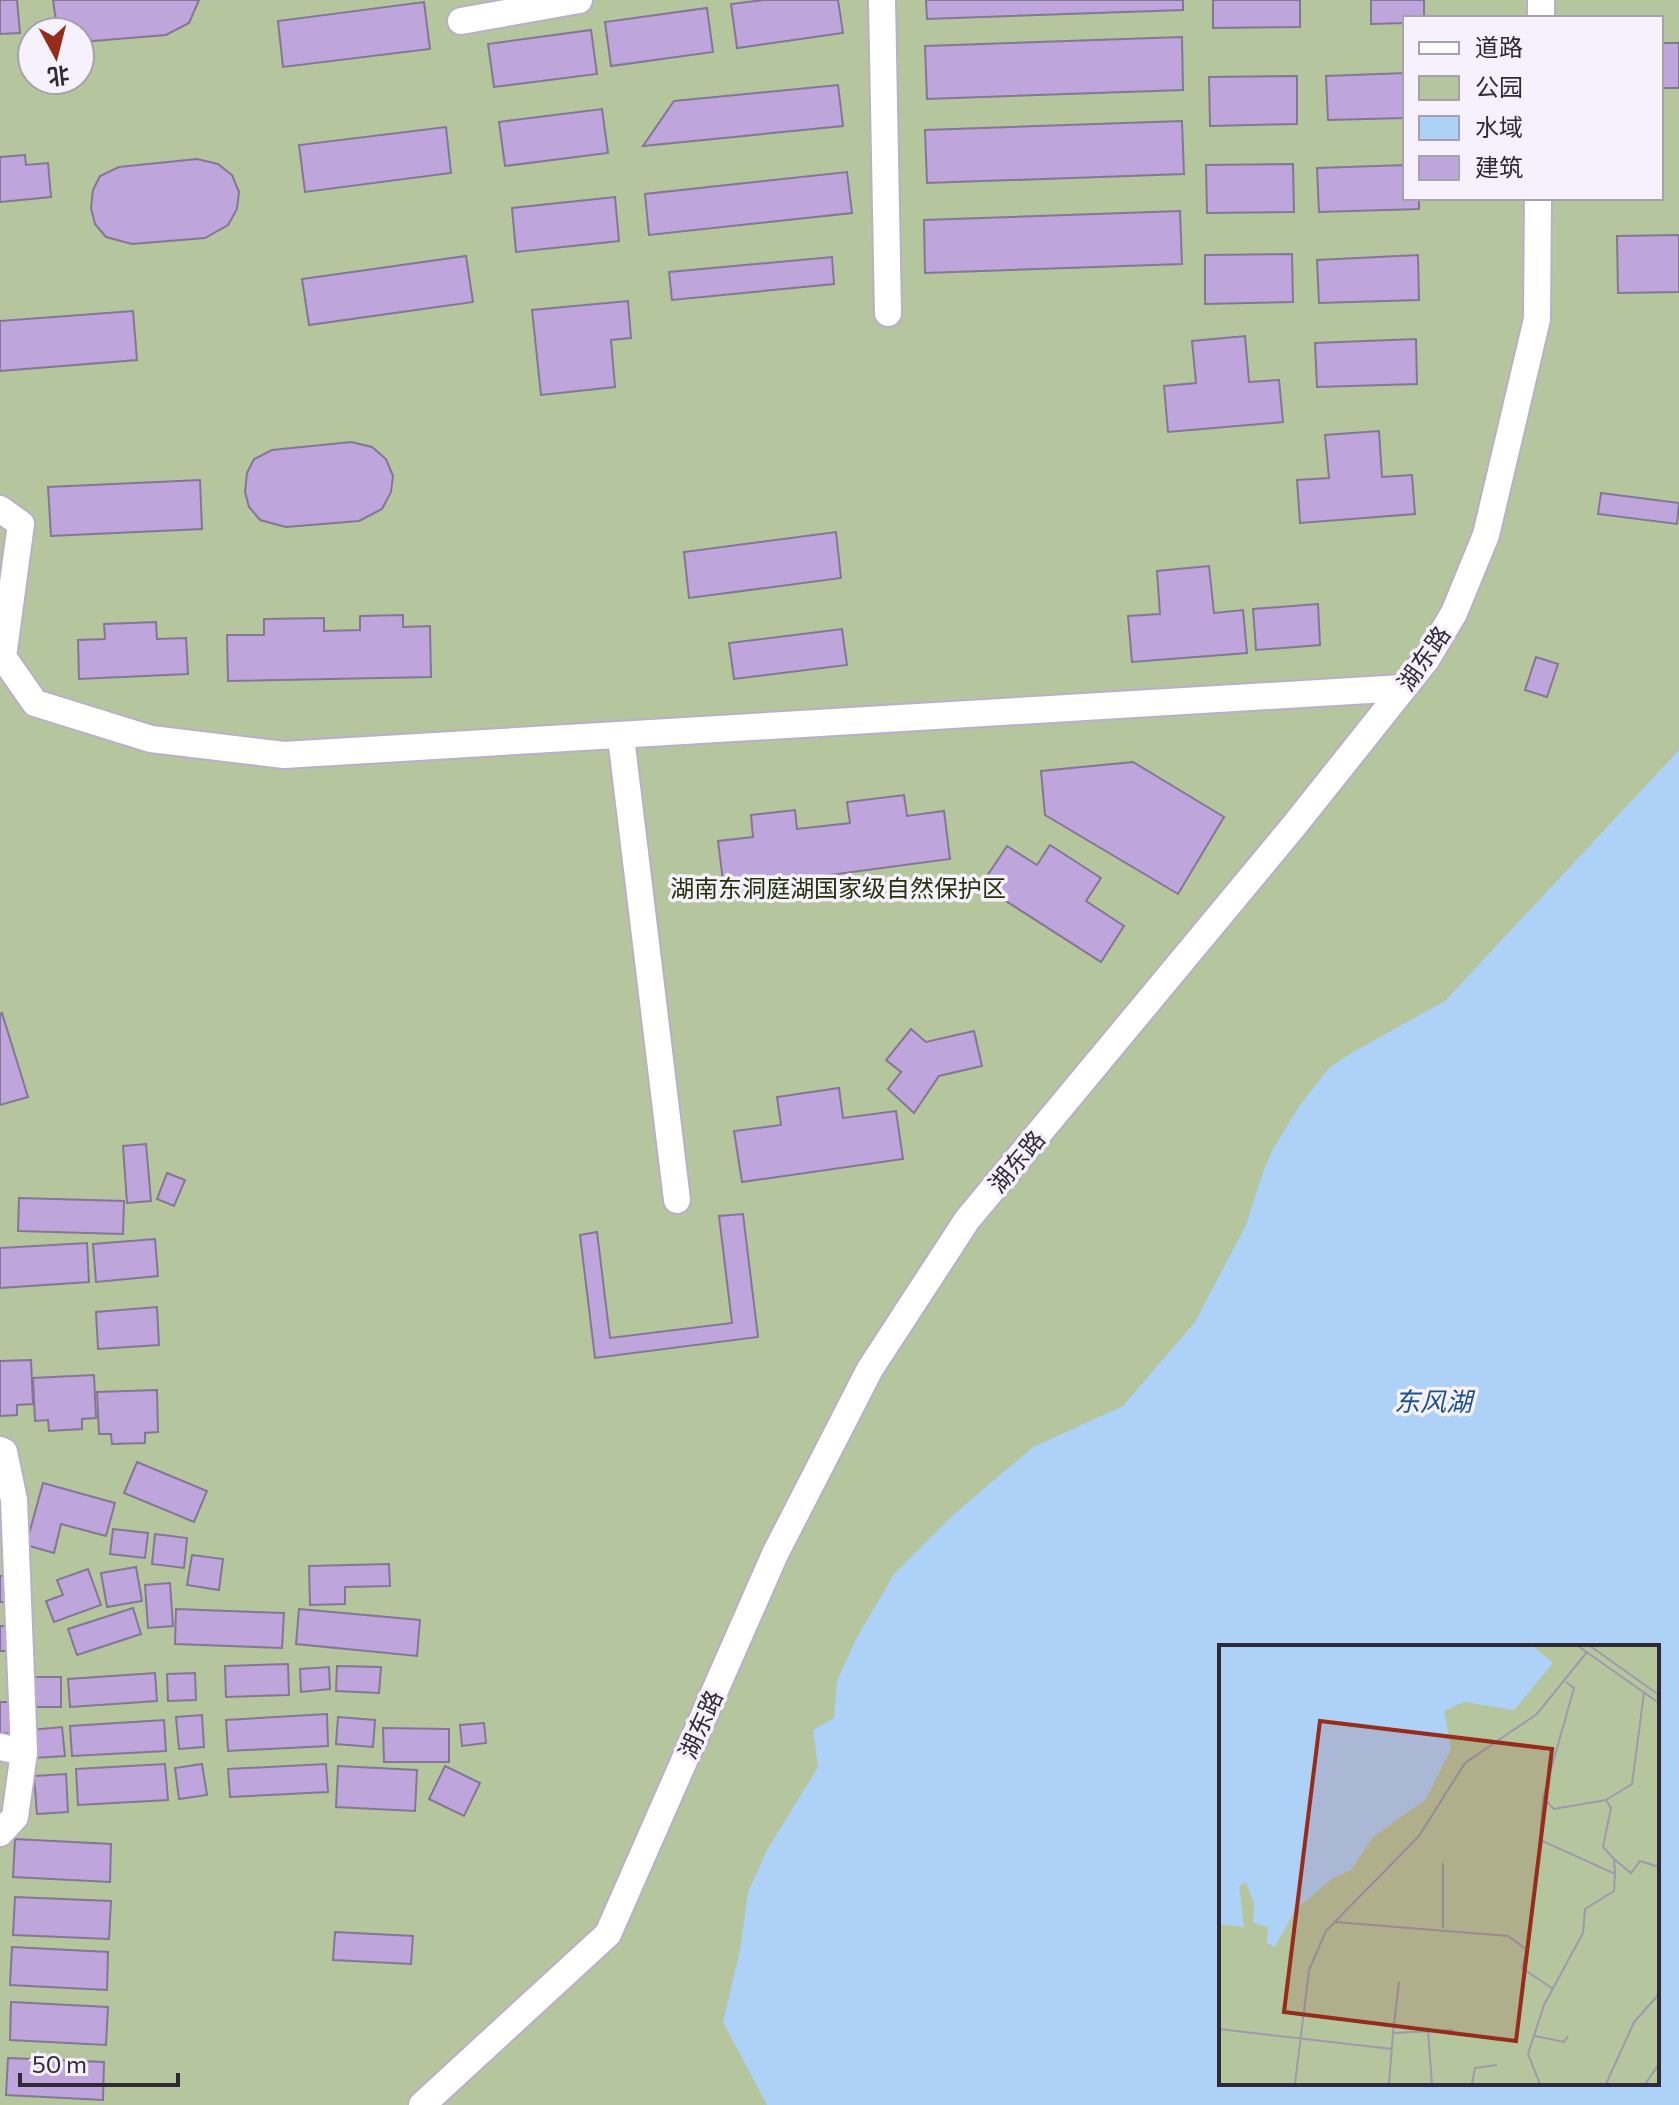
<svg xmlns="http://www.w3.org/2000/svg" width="1679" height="2105" font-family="Commissioner,'Noto Sans SC',sans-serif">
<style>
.green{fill:#b5c69f;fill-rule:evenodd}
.water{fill:#aed1f7;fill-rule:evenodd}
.building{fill:#bea5dc;stroke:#837793;stroke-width:2}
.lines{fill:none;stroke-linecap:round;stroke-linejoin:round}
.minor-casing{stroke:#bbaecc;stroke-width:30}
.minor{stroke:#fff;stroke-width:26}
.labels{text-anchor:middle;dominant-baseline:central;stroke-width:7;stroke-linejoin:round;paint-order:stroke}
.street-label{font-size:24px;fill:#2f2a35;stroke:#f7f1fe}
.park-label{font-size:24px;fill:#243208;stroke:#f7f1fe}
.water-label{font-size:26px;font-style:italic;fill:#18538d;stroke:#f7f1fe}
.inset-road{fill:none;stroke:#a098ac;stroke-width:2}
.view{fill:#962c19;fill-opacity:0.15;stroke:#962c19;stroke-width:4}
.inset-edge{fill:none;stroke:#2f2a35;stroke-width:4}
</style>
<rect width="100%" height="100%" fill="#ece1fb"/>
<path class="green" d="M 0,0 L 1679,0 L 1679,2105 L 0,2105 ZM 1405,18 L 1661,18 L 1661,198 L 1405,198 ZM 32,32 L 80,32 L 80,80 L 32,80 ZM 1221,1647 L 1657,1647 L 1657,2083 L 1221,2083 Z"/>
<path class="water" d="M 1679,750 L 1679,2105 L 767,2105 L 723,2022 L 740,1950 L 748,1892 L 767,1850 L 818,1767 L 813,1730 L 834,1718 L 837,1681 L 856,1639 L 894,1574 L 953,1515 L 1033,1447 L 1123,1406 L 1195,1322 L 1246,1225 L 1263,1172 L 1273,1149 L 1300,1105 L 1329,1068 L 1353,1052 L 1445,1001 ZM 1221,1647 L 1657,1647 L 1657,2083 L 1221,2083 Z"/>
<g class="building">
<polygon points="0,0 17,0 20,33 0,34"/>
<polygon points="53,0 199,0 189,23 166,35 93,41 80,38 80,32 65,32 56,21"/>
<polygon points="764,0 838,0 843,33 737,48 731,4"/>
<polygon points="926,0 1183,0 1183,10 927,19"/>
<polygon points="1213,0 1300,0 1300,27 1213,28"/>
<polygon points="1371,0 1424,0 1424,18 1405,18 1405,23 1371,24"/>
<polygon points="424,2 430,49 283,67 278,21"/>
<polygon points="707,8 713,52 611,66 605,22"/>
<polygon points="591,30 597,74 494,87 488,44"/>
<polygon points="1182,37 1183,90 927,99 925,46"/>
<rect x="1661" y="43" width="18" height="45"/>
<polygon points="1405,73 1405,118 1328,120 1326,76"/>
<polygon points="1297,76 1297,124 1210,126 1209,77"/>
<polygon points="838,85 843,126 643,146 674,101"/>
<polygon points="602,109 608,153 505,166 499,122"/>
<polygon points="1182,121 1184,174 927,183 925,130"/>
<polygon points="446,127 451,173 305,192 299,145"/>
<polygon points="25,155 26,165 48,163 51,197 0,202 0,157"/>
<polygon points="197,159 218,164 232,175 239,192 237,209 228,225 205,238 132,244 106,237 95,224 91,208 93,190 100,176 119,167"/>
<polygon points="1293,164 1294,212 1207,213 1206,165"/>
<polygon points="1405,165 1405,198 1419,198 1419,209 1319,212 1317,168"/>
<polygon points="847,172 852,213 649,235 645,194"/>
<polygon points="615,197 619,241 516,252 512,208"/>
<polygon points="1180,211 1182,264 925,273 924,220"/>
<polygon points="1679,235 1679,292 1618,293 1617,236"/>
<polygon points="1292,254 1293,302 1205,304 1205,255"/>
<polygon points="1418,255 1419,300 1319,303 1317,260"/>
<polygon points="466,256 473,302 309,325 302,279"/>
<polygon points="832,257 834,284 672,300 669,272"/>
<polygon points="628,301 631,338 611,340 615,387 541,395 532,310"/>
<polygon points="133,311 137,360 0,371 0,321"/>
<polygon points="1245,336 1249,382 1279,380 1283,422 1168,432 1164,386 1196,383 1192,341"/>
<polygon points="1416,339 1417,384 1317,387 1315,343"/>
<polygon points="1379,431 1382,477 1412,475 1415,514 1300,523 1297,480 1329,478 1325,435"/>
<polygon points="351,442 372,447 386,459 393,476 391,492 382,509 359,521 286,527 260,520 249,507 245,492 247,473 254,459 272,450"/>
<polygon points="200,480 202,529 51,536 48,487"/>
<polygon points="1601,493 1679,503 1677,524 1598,514"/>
<polygon points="836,532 841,578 689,598 684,552"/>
<polygon points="1209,566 1214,613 1243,610 1247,653 1132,662 1128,616 1160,614 1157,571"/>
<polygon points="1318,604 1320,645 1256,650 1253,609"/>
<polygon points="403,615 403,627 430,626 431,677 228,681 227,635 264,635 264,619 324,618 324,631 360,630 360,616"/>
<polygon points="156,622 157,639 186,638 188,674 79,679 78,640 105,639 104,624"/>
<polygon points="842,629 847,665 734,679 729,643"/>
<polygon points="1536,657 1558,664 1547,697 1525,690"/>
<polygon points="1133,762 1224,817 1178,894 1045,815 1041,771"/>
<polygon points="904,795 907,816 944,811 950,859 724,889 718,841 753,837 751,815 795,810 797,829 850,823 847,802"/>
<polygon points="1050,845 1101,878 1086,901 1124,926 1101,962 981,885 1007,846 1037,865"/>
<polygon points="2,1013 28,1097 0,1105 0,1014"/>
<polygon points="911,1029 926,1042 974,1031 982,1066 939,1076 914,1113 888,1089 901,1072 886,1060"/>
<polygon points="839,1088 843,1118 896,1111 903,1159 742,1182 734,1131 781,1125 777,1097"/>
<polygon points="146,1144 151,1201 127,1203 123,1146"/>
<polygon points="167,1173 185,1180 174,1206 157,1199"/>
<polygon points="19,1198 124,1201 123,1234 18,1231"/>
<polygon points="743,1214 758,1337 595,1358 580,1235 597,1232 610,1338 732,1323 719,1216"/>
<polygon points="155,1239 158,1276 96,1282 93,1244"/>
<polygon points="87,1243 89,1282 0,1288 0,1248"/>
<polygon points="157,1307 159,1345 98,1349 96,1312"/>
<polygon points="31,1360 33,1404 17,1405 17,1415 0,1416 0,1361"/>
<polygon points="94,1375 96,1418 82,1419 82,1429 49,1431 48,1420 35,1421 33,1378"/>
<polygon points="157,1390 158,1432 145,1433 145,1443 112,1444 111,1434 99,1434 97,1392"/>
<polygon points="137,1462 207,1491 194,1522 124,1493"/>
<polygon points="43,1483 115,1503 106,1536 61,1524 54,1553 26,1545"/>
<polygon points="113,1529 148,1533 145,1558 110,1554"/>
<polygon points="155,1534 187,1538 184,1568 152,1564"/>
<polygon points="192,1555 223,1559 219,1590 187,1585"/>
<polygon points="389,1564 390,1586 345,1587 345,1604 310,1605 309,1566"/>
<polygon points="136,1567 142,1601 107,1607 101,1573"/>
<polygon points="88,1569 101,1605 54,1622 46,1601 63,1595 57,1580"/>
<polygon points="0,1576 4,1576 5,1602 0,1602"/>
<polygon points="170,1583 173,1626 148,1628 145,1585"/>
<polygon points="133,1608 141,1634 77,1655 68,1629"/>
<polygon points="176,1609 284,1613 282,1648 175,1644"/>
<polygon points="299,1609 420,1620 417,1656 296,1644"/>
<polygon points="0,1626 13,1626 14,1651 0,1651"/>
<polygon points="288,1664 289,1695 226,1697 225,1666"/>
<polygon points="337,1666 381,1667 379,1693 336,1691"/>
<polygon points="329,1667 330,1689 301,1692 300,1669"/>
<polygon points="155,1673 157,1701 70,1707 68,1679"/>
<polygon points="195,1673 196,1700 168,1701 167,1674"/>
<rect x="33" y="1677" width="28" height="30"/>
<rect x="0" y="1702" width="11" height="31"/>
<polygon points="327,1714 328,1746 228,1751 226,1720"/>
<polygon points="202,1715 204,1747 179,1749 176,1717"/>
<polygon points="338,1717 375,1720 373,1747 336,1744"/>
<polygon points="164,1720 166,1751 72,1756 70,1726"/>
<polygon points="484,1723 486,1743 462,1746 460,1725"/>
<polygon points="62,1727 65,1756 34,1758 31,1730"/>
<polygon points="383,1728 449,1729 449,1762 384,1762"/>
<polygon points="165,1764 168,1800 78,1805 76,1769"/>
<polygon points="202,1764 207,1795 179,1799 175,1768"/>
<polygon points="326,1764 328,1792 230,1797 228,1769"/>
<polygon points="338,1766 417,1770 415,1811 336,1807"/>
<polygon points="445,1766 480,1783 464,1816 429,1799"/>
<polygon points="66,1774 68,1812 37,1814 34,1776"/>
<polygon points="15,1839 111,1844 110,1882 13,1877"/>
<polygon points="15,1897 111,1901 109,1939 13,1935"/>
<polygon points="335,1932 413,1936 411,1964 333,1960"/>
<polygon points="12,1947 108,1952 107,1990 10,1985"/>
<polygon points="11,2002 108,2007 106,2045 10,2040"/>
<polygon points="8,2058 104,2062 103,2100 6,2095"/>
</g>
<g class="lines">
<g class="minor-casing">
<g id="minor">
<polyline points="882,0 888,313"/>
<polyline points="1541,18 1541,0"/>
<polyline points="461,21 579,0"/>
<polyline points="0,509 21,524 3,657 35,703 151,739 284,755 1402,688"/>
<polyline points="621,737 677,1200"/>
<polyline points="0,1450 4,1452 14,1500 24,1752 15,1817 0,1833"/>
<polyline points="0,1747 24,1752"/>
<polyline points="422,2105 608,1934 775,1554 870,1369 967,1220 1293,827 1426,660 1454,613 1486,535 1537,319 1538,198"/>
</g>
</g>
<use href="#minor" class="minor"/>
</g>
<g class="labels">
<g class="street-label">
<text transform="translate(1423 658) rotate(-55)">湖东路</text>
<text transform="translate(1016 1161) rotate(-50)">湖东路</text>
<text transform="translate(700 1724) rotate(-66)">湖东路</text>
</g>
<g class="park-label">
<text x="838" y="887">湖南东洞庭湖国家级自然保护区</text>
</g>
<g class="water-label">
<text x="1433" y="1400">东风湖</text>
</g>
</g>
<g transform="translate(1219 1645)">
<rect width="440" height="440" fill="#ece1fb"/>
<path d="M 0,1 L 440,1 L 440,439 L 0,439 Z" fill="#b5c69f"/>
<path d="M 0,1 L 314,1 L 334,18 L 295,65 L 245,57 L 225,66 L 232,104 L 207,154 L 154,192 L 132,225 L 114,233 L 76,265 L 56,302 L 48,298 L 49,282 L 34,278 L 35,259 L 27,238 L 20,241 L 25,282 L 0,279 Z" fill="#aed1f7"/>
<path class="inset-road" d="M 359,1 L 440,58M 371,1 L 440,50M 324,153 L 335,164 L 387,155 L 392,163 L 384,202 L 395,214 L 396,229 L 321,195 L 324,153 L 355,43 L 347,37M 387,155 L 413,139 L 425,48M 395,214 L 412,228 L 421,216 L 440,222M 224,218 L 224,283M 116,277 L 289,291 L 308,305 L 303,323 L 334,344M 0,384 L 173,404M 209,386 L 213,439M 174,388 L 180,337M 316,391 L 345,397 L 349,391M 76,439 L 90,325 L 107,286 L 200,191 L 246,118 L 318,69 L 368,7M 170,439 L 174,388 L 234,385M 253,439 L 256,423 L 278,420M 321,439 L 309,409 L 325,360 L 364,288 L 366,264 L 395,246 L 396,229M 387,439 L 415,377 L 440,349M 426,439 L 440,419"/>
<path class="view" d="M 101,76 L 333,104 L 297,396 L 65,367 Z"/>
<rect width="440" height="440" class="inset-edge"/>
</g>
<rect x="1403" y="16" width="260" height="184" fill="#f7f1fe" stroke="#a7a1ae" stroke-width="2"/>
<rect x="1419" y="42" width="40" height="12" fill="#ffffff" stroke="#a7a1ae" stroke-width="2"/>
<text x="1475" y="56" font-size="24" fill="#2f2a35">道路</text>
<rect x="1419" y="76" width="40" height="24" fill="#b5c69f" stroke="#a7a1ae" stroke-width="2"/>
<text x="1475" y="96" font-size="24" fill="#2f2a35">公园</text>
<rect x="1419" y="116" width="40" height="24" fill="#aed1f7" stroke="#a7a1ae" stroke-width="2"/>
<text x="1475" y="136" font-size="24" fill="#2f2a35">水域</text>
<rect x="1419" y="156" width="40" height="24" fill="#bea5dc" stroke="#a7a1ae" stroke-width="2"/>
<text x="1475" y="176" font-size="24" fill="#2f2a35">建筑</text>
<g transform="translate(56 56) rotate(173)"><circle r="38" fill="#f7f1fe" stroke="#a7a1ae" stroke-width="2"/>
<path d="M0-6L14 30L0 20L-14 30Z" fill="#962c19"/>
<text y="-12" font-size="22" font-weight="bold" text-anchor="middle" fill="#2f2a35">北</text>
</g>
<path d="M20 2073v12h158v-12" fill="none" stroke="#2f2a35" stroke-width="4"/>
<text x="32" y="2073" font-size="24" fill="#2f2a35" stroke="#f7f1fe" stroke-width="6" paint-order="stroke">50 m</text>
</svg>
